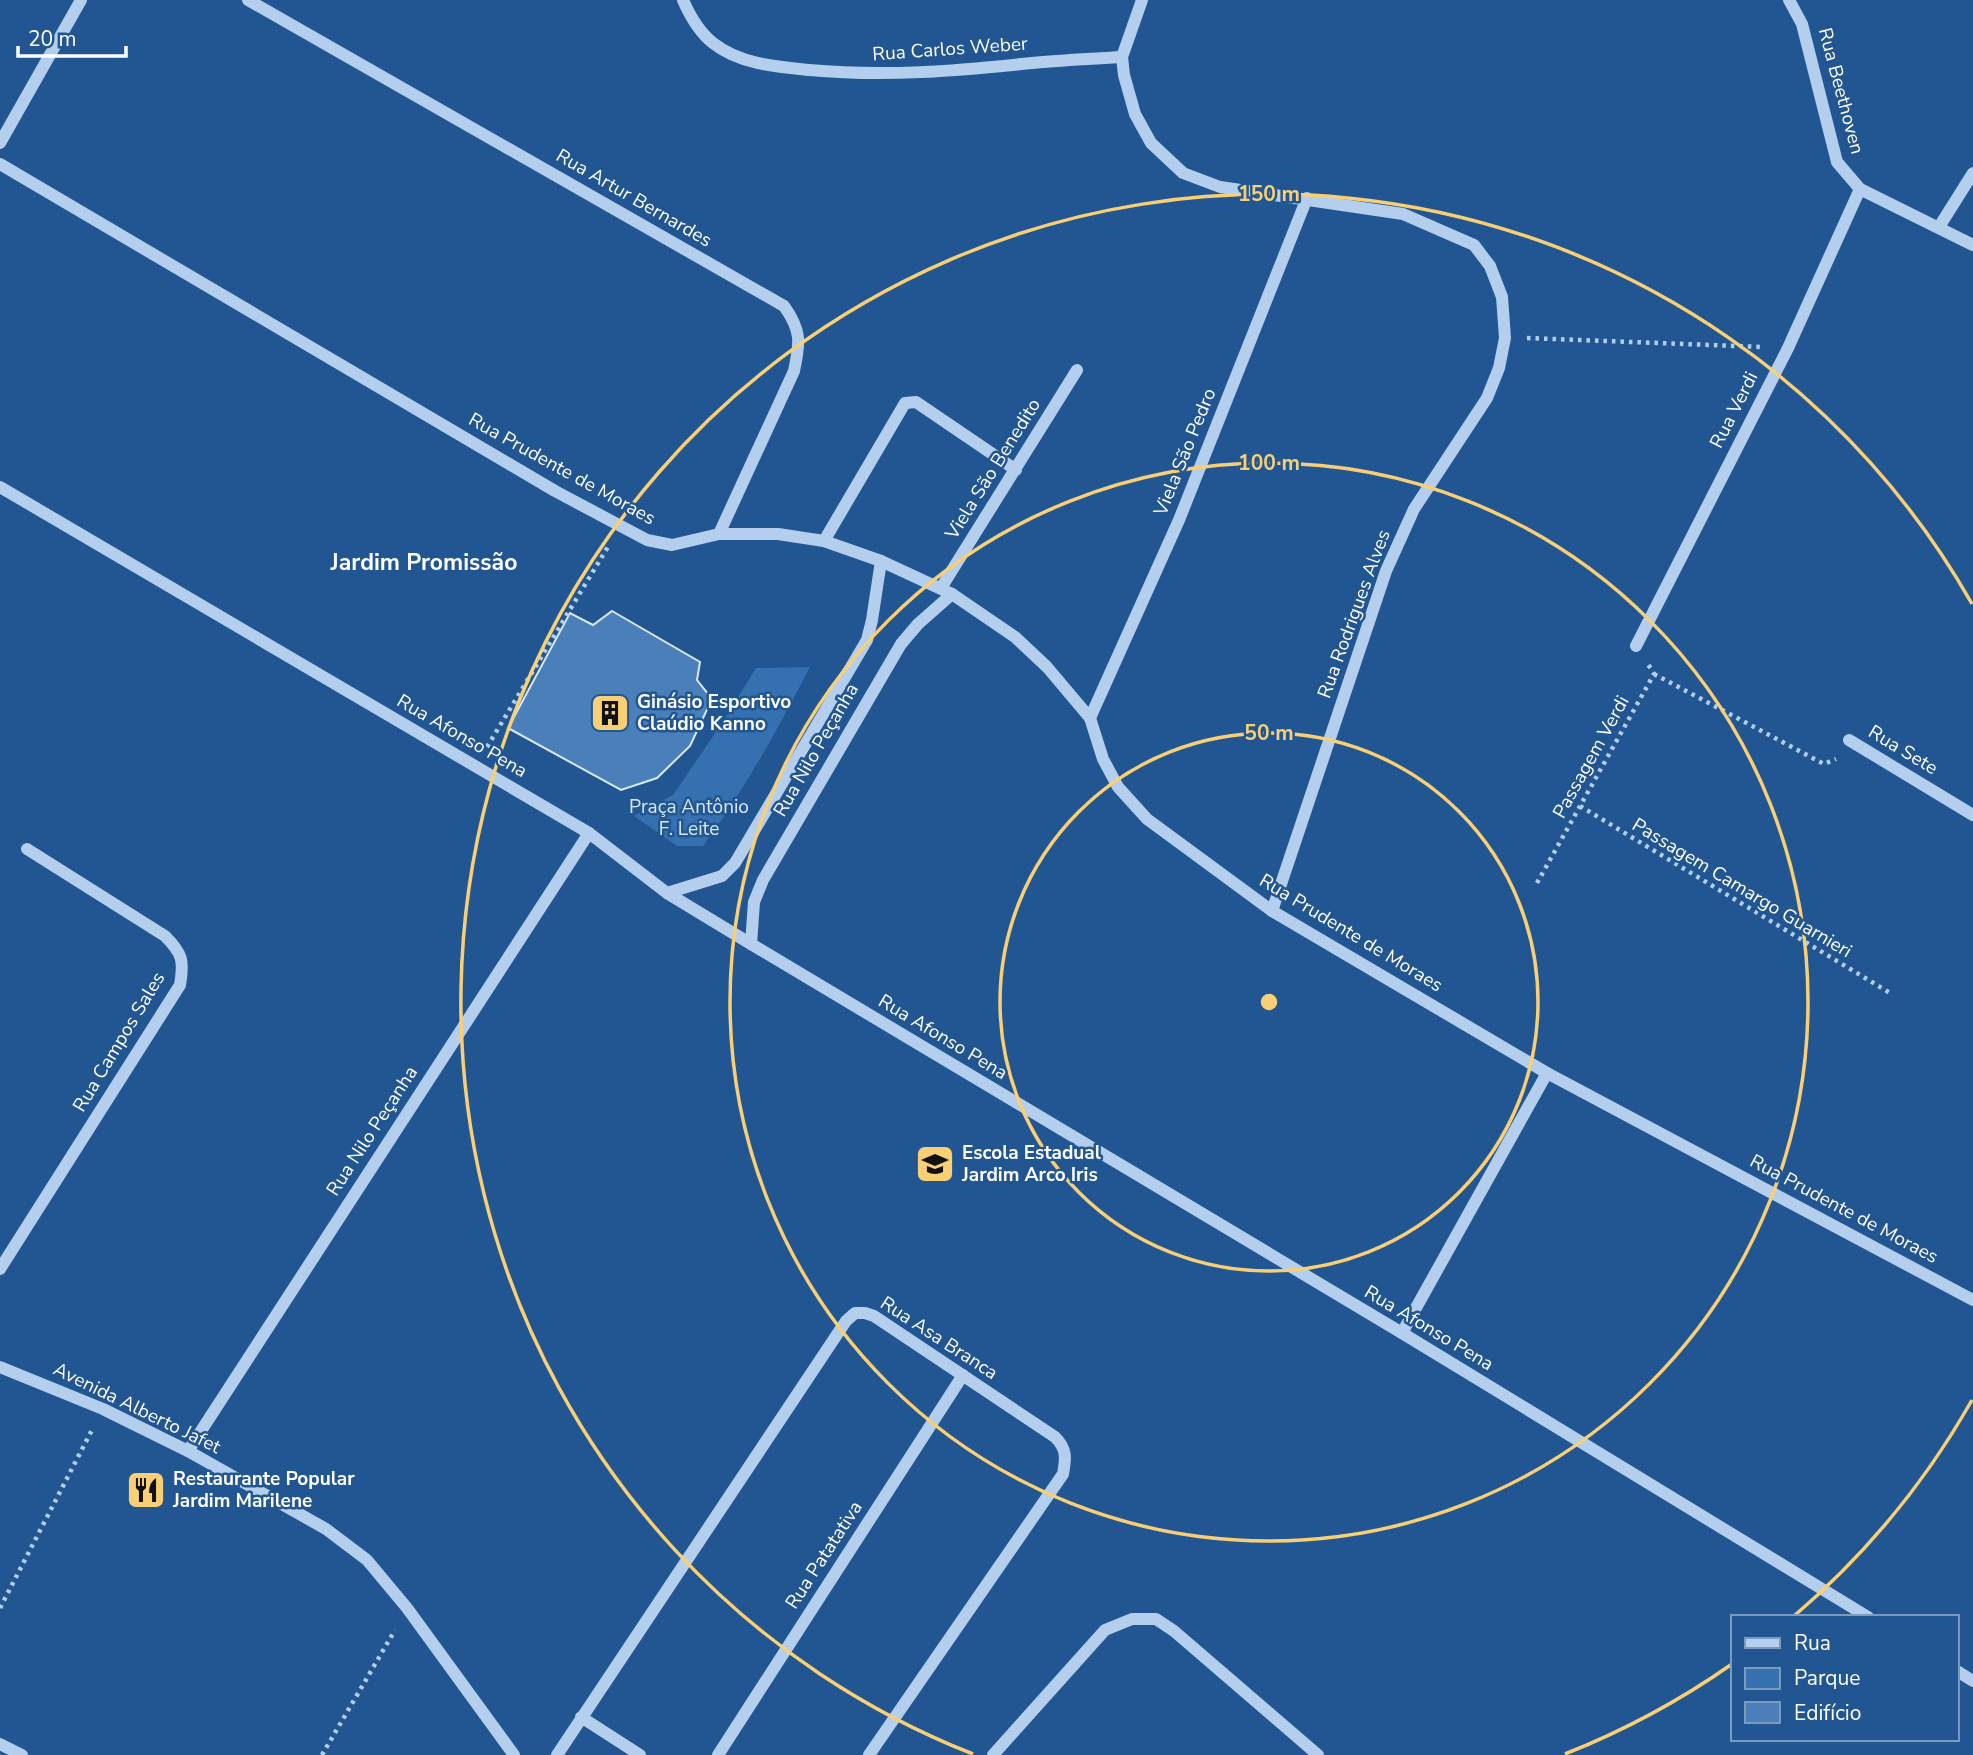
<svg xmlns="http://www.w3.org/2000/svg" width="1973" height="1755" font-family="'Nunito Sans',sans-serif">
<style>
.green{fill:#3570b0}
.building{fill:#4a7fb9;stroke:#d9e9fa;stroke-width:2}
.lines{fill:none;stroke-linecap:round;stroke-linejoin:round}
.path{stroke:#b4cfed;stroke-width:4.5;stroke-dasharray:3.5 5;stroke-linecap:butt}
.minor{stroke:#b4cfed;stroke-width:12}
.ring{fill:none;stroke:#f9cf75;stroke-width:3.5}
.labels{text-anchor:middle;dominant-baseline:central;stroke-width:5;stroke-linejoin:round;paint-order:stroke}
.street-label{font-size:19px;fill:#fff;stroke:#215692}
.poi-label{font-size:19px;font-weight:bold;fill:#fff;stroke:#215692;text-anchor:start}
.park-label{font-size:19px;fill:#d9e9fa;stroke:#215692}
.quarter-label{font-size:23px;font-weight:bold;fill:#fff;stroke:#215692}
.centre{fill:#f9cf75;stroke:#215692;stroke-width:3.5}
.ring-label{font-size:21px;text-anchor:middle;font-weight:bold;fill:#f9cf75;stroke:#215692;stroke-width:5;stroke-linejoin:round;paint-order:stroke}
</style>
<rect width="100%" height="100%" fill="#215692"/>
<path class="green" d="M 810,667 C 778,729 745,789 703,846 L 677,846 L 634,816 L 673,795 L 728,714 L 756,668 Z"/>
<polygon class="building" points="612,611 700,662 697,680 712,699 690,746 657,778 621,790 508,728 570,613 593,625"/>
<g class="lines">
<g class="path">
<polyline points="1527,338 1763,347"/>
<polyline points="1654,674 1824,764 1836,759"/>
<polyline points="487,747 609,545"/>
<polyline points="1580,806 1890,993"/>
<polyline points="1537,883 1654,674 1648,664"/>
<polyline points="0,1608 93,1428"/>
<polyline points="322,1755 395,1630"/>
</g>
<g class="minor">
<path d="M 248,0 L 784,306 C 802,331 800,343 794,371 L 719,534"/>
<path d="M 683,0 C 690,16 699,32 713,43 C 739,64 777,67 809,70 C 887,77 954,71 1032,63 C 1062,60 1092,59 1122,57"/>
<polyline points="1142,0 1122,57 1124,75 1135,114 1151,143 1183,173 1220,187 1403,214 1474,245 1490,266 1502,297 1505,338 1499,368 1487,398 1414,509 1386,571 1272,911"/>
<polyline points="1789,0 1802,24 1837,162 1860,189 1973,245"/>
<polyline points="0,143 81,0"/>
<polyline points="0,164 555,491 647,540 672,545 719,534 778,534 824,541 881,561 952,594 1015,637 1047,667 1090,718 1103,759 1118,787 1147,819 1272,911 1547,1073 1973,1300"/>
<polyline points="1939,227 1973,173"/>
<polyline points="0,487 589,833 667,893 751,944 1402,1333 1868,1617"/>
<polyline points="824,541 905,403 916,402 1016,470"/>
<polyline points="941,588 1077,370"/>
<polyline points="1636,646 1788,348 1860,189"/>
<polyline points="1090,718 1179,520 1307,198"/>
<polyline points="1849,740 1973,815"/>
<polyline points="667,893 722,876 735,863 867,640 872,620 881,561"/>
<polyline points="751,944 754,902 763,880 901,644 918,624 952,594"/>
<path d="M 0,1269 L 180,985 C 184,961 183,954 165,936 L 27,849"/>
<polyline points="1402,1333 1547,1073"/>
<polyline points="0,1367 103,1409 188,1451 326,1529 367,1560 407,1608 514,1755"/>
<polyline points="188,1451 589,833"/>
<polyline points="1957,1671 1973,1681"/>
<polyline points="581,1717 640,1755"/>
<polyline points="0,1744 22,1755"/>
<path d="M 557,1755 L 846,1321 L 855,1313 L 865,1313 L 874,1316 L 1055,1437 C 1067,1449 1066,1458 1063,1474 L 869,1755"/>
<polyline points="718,1755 963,1375"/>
<polyline points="993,1755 1105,1630 1132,1619 1156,1619 1174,1631 1318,1755"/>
</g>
</g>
<g class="ring">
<circle cx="1269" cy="1002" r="269"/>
<circle cx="1269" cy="1002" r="539"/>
<path d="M1972 1400A808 808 0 0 1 1794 1616M1732 1664A808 808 0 0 1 1565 1754M973 1754A808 808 0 1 1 1972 604"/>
</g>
<defs>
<g id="building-square" transform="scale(2.0125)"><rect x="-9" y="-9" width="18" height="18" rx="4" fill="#f9cf75" stroke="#215692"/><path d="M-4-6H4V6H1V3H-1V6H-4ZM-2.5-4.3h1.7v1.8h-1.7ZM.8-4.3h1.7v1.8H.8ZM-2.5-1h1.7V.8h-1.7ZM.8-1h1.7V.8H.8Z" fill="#111"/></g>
<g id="school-square" transform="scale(2.0125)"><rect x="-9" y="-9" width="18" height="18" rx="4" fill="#f9cf75" stroke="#215692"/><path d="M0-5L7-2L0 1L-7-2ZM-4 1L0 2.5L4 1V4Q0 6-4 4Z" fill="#111"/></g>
<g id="restaurant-square" transform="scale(2.0125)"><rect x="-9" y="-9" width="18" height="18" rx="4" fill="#f9cf75" stroke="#215692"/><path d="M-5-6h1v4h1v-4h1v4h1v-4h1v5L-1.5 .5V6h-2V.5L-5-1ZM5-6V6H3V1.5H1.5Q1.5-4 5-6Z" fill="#111"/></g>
</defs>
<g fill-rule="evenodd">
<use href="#building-square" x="610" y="713"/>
<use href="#school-square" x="935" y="1164"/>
<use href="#restaurant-square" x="146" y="1490"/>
</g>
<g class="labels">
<g class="street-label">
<text transform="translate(950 49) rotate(-4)">Rua Carlos Weber</text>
<text transform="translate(1841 91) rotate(75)">Rua Beethoven</text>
<text transform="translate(634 198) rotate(30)">Rua Artur Bernardes</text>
<text transform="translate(1734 410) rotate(-63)">Rua Verdi</text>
<text transform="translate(1185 452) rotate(-68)">Viela São Pedro</text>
<text transform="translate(562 469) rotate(29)">Rua Prudente de Moraes</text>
<text transform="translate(993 469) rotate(-58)">Viela São Benedito</text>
<text transform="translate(1354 614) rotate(-70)">Rua Rodrigues Alves</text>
<text transform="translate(462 736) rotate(30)">Rua Afonso Pena</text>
<text transform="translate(816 750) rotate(-60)">Rua Nilo Peçanha</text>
<text transform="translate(1903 750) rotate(31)">Rua Sete</text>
<text transform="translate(1591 757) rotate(-61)">Passagem Verdi</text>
<text transform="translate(1742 888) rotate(31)">Passagem Camargo Guarnieri</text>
<text transform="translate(1351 933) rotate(31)">Rua Prudente de Moraes</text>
<text transform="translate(943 1037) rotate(31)">Rua Afonso Pena</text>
<text transform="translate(119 1042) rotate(-59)">Rua Campos Sales</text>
<text transform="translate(372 1131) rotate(-57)">Rua Nilo Peçanha</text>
<text transform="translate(1844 1209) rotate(28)">Rua Prudente de Moraes</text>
<text transform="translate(1429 1328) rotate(31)">Rua Afonso Pena</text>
<text transform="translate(939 1338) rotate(33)">Rua Asa Branca</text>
<text transform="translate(137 1408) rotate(26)">Avenida Alberto Jafet</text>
<text transform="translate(824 1555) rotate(-57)">Rua Patatativa</text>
</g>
<g class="poi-label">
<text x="637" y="702">Ginásio Esportivo<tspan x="637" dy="22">Claúdio Kanno</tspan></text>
<text x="962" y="1153">Escola Estadual<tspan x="962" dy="22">Jardim Arco Iris</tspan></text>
<text x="173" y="1479">Restaurante Popular<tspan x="173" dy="22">Jardim Marilene</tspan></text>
</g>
<g class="park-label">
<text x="689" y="807">Praça Antônio<tspan x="689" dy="22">F. Leite</tspan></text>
</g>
<g class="quarter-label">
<text x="424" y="562">Jardim Promissão</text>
</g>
</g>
<circle cx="1269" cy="1002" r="10" class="centre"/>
<g class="ring-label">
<text x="1269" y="201">150 m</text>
<text x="1269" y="470">100 m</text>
<text x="1269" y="740">50 m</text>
</g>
<rect x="1731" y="1615" width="228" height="126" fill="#215692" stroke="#7a9abe" stroke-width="2"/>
<rect x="1745" y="1638" width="35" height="10" fill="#b4cfed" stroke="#7a9abe" stroke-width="2"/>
<text x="1794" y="1650" font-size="21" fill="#ffffff">Rua</text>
<rect x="1745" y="1668" width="35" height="21" fill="#3570b0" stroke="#7a9abe" stroke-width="2"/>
<text x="1794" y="1685" font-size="21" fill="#ffffff">Parque</text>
<rect x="1745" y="1702" width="35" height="21" fill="#4a7fb9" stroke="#7a9abe" stroke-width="2"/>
<text x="1794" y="1720" font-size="21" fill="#ffffff">Edifício</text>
<path d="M18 46v10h108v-10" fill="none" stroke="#ffffff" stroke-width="3.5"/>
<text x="28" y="46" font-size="21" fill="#ffffff" stroke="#215692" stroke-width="5" paint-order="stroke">20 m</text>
</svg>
